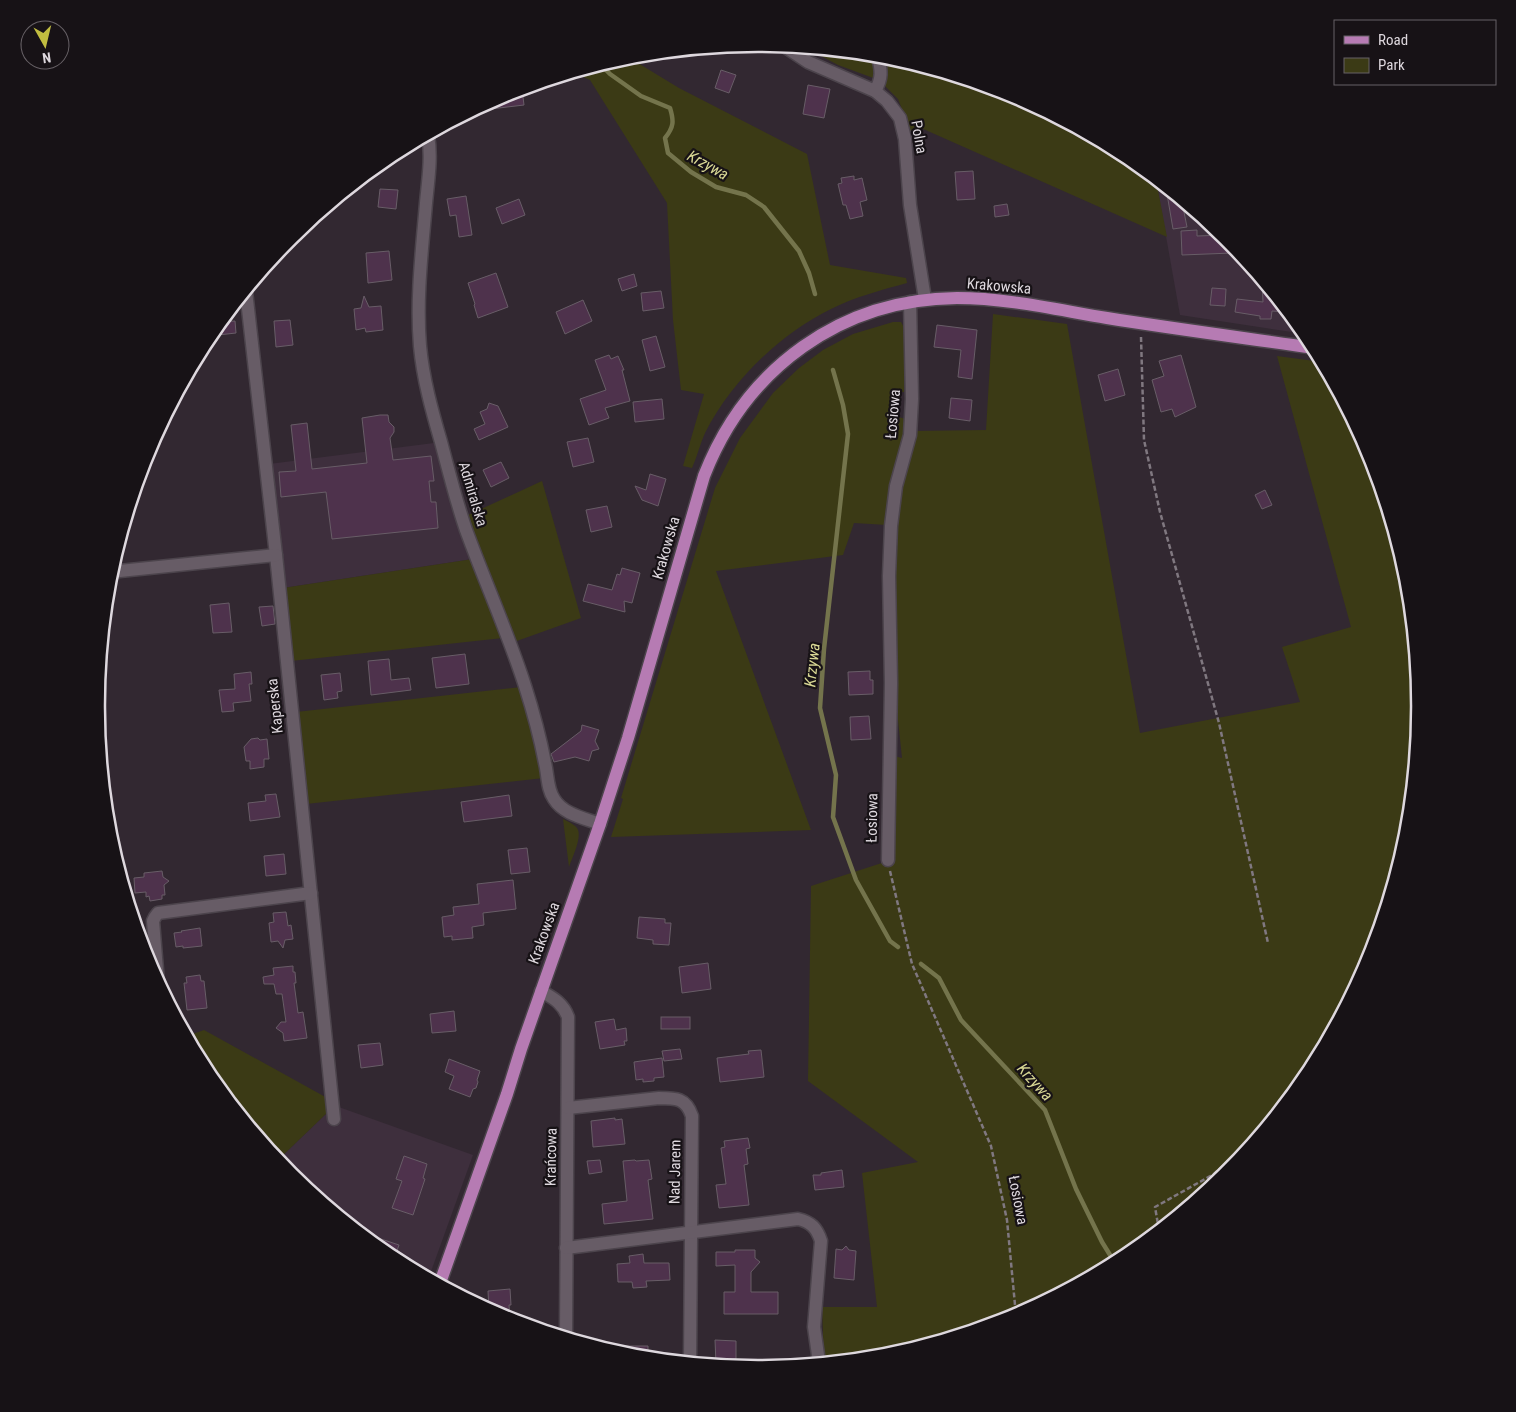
<svg xmlns="http://www.w3.org/2000/svg" width="1516" height="1412" font-family="'Roboto Condensed',sans-serif">
<style>
.built{fill:#3e2f3d}
.green{fill:#3b3a15}
.lines{fill:none;stroke-linecap:round;stroke-linejoin:round}
.stream{stroke:#74744c;stroke-width:4.5}
.building{fill:#4e324c;stroke:#685d67}
.minor-casing{stroke:#4c444c;stroke-width:15}
.major-casing{stroke:#4c444c;stroke-width:15}
.path{stroke:#807880;stroke-width:2.5;stroke-dasharray:5 2.5;stroke-linecap:butt}
.minor{stroke:#675c66;stroke-width:12}
.major{stroke:#b67bb3;stroke-width:12}
.labels{text-anchor:middle;dominant-baseline:central;stroke-width:4.5;stroke-linejoin:round;paint-order:stroke}
.street-label{font-size:15px;fill:#ded8de;stroke:#171216}
.water-label{font-size:16px;font-style:italic;fill:#d8d794;stroke:#171216}
.rim{fill:none;stroke:#ded8de;stroke-width:2.5}
</style>
<rect width="100%" height="100%" fill="#322831"/>
<g class="built">
<polygon points="1156,180 1226,238 1305,334 1180,315"/>
<polygon points="434,443 446,483 473,559 283,588 269,464"/>
<polygon points="336,1106 473,1155 429,1277 390,1256 290,1174 278,1160 330,1110"/>
</g>
<g class="green">
<polygon points="806,48 874,55 876,79 838,65"/>
<polygon points="880,56 887,57 1012,94 1126,156 1156,180 1167,237 921,128 912,135 898,99 883,84"/>
<path d="M 628,57 L 679,88 L 807,154 L 830,265 L 906,278 L 907,283 C 881,290 855,297 831,309 C 779,335 732,380 705,433 C 700,444 697,457 692,468 L 683,466 L 704,394 L 681,390 L 673,320 L 667,203 L 590,80 L 574,73 Z"/>
<polygon points="993,314 1067,324 1140,733 1300,702 1282,647 1351,627 1277,356 1322,362 1370,453 1408,577 1420,706 1407,835 1370,960 1308,1074 1226,1174 1126,1257 1011,1318 887,1356 824,1362 822,1307 877,1307 862,1173 918,1162 808,1081 811,886 891,860 894,756 902,758 894,682 892,575 899,486 913,431 986,430"/>
<polygon points="893,322 901,322 905,329 904,392 893,392 890,415 906,419 906,435 887,525 854,523 843,555 716,571 811,830 611,837 623,799 621,798 715,488 740,438 773,393 799,368 823,350 853,334"/>
<polygon points="542,481 581,618 514,642 466,516"/>
<polygon points="473,559 503,638 291,661 283,588"/>
<polygon points="522,687 544,778 306,804 296,712"/>
<path d="M 563,819 C 567,821 574,824 577,828 C 583,836 572,858 569,867 Z"/>
<polygon points="204,1030 329,1099 330,1110 278,1160 207,1074 187,1036"/>
</g>
<g class="lines">
<g class="stream">
<path d="M 601,65 L 610,74 L 641,96 L 670,108 C 674,121 674,127 665,138 L 668,153 L 691,172 L 716,187 L 746,195 L 764,207 L 799,251 L 809,273 L 815,294"/>
<polyline points="833,370 843,405 848,434 824,649 820,708 836,775 833,817 856,880 890,941 898,947"/>
<polyline points="921,964 939,978 961,1020 1045,1110 1076,1189 1102,1242 1115,1263"/>
</g>
</g>
<g class="building">
<polygon points="721,70 736,75 729,93 715,88"/>
<polygon points="808,85 830,89 824,118 803,114"/>
<polygon points="522,89 524,105 474,111 505,94"/>
<polygon points="973,171 975,199 957,200 955,172"/>
<polygon points="854,176 854,180 862,178 867,200 860,202 863,216 850,219 846,205 843,205 838,184 842,183 841,178"/>
<polygon points="1166,188 1182,202 1187,227 1173,229"/>
<polygon points="380,189 398,190 396,209 378,207"/>
<polygon points="466,196 472,235 459,237 456,215 450,216 447,199"/>
<polygon points="519,199 525,215 502,224 496,208"/>
<polygon points="1007,204 1009,215 995,217 994,206"/>
<polygon points="1197,230 1197,236 1223,235 1232,244 1232,253 1182,255 1181,231"/>
<polygon points="389,251 392,280 368,283 366,253"/>
<polygon points="496,273 508,307 478,318 474,305 475,304 468,283"/>
<polygon points="634,274 637,286 622,291 618,279"/>
<polygon points="1262,281 1287,312 1272,311 1271,319 1260,319 1260,316 1235,312 1237,299 1263,302"/>
<polygon points="1212,288 1226,289 1225,306 1210,305"/>
<polygon points="661,291 664,308 643,311 641,293"/>
<polygon points="364,296 369,307 381,306 383,330 366,332 365,328 356,330 354,309 361,308"/>
<polygon points="583,300 592,321 565,334 556,312"/>
<polygon points="290,320 293,345 276,347 274,321"/>
<polygon points="235,321 236,333 209,336 221,322"/>
<polygon points="937,325 977,330 972,379 958,377 961,350 934,347"/>
<polygon points="656,336 665,367 650,371 642,340"/>
<polygon points="609,355 611,359 618,356 624,370 622,370 630,401 605,408 609,418 589,425 580,399 606,390 595,360"/>
<polygon points="1181,355 1196,407 1175,417 1172,409 1161,412 1152,380 1164,376 1159,361"/>
<polygon points="1118,369 1125,395 1105,401 1098,375"/>
<polygon points="951,398 972,400 970,421 949,418"/>
<polygon points="662,399 664,419 635,422 633,402"/>
<polygon points="489,403 498,406 508,427 479,440 474,429 485,424 480,412 487,409"/>
<polygon points="380,415 388,415 389,422 394,427 394,432 390,438 393,460 431,456 434,481 429,481 431,502 436,502 438,528 332,539 326,492 281,497 279,472 296,471 291,425 307,423 312,469 367,463 362,418"/>
<polygon points="588,438 594,462 573,467 567,442"/>
<polygon points="501,462 509,478 491,487 483,470"/>
<polygon points="650,474 666,479 658,506 642,500 635,486 646,490"/>
<polygon points="1265,490 1272,505 1262,509 1255,495"/>
<polygon points="607,506 612,527 591,532 586,510"/>
<polygon points="622,568 640,573 632,603 624,601 625,612 583,601 588,584 612,590 617,574 620,575"/>
<polygon points="229,603 232,632 213,633 210,605"/>
<polygon points="273,606 275,624 262,626 259,607"/>
<polygon points="465,654 469,684 436,688 432,658"/>
<polygon points="389,659 391,680 409,678 411,690 371,695 368,661"/>
<polygon points="870,671 870,680 873,680 873,694 849,695 848,672"/>
<polygon points="251,672 252,684 249,684 251,701 233,703 234,711 222,712 219,690 235,689 234,674"/>
<polygon points="340,673 342,691 337,692 338,698 324,700 321,675"/>
<polygon points="869,716 871,739 851,740 850,717"/>
<polygon points="582,725 599,730 595,741 599,749 592,751 589,761 575,757 554,762 551,754 581,731"/>
<polygon points="258,738 260,740 267,739 269,759 264,759 264,767 250,769 250,761 246,761 244,747 251,739"/>
<polygon points="276,794 280,817 250,821 248,803 266,801 265,795"/>
<polygon points="509,795 512,816 464,822 461,802"/>
<polygon points="527,848 530,872 511,874 508,850"/>
<polygon points="284,854 286,874 266,876 264,856"/>
<polygon points="162,871 163,877 169,881 164,885 165,895 162,895 162,899 150,901 149,896 146,897 146,892 135,893 134,878 144,877 144,873"/>
<polygon points="513,880 516,909 483,913 484,925 472,927 473,938 452,940 452,936 444,937 442,917 454,915 453,907 479,904 477,884"/>
<polygon points="286,912 288,926 291,925 293,939 285,940 283,948 278,941 271,942 269,923 274,922 273,913"/>
<polygon points="639,917 665,919 665,923 671,923 669,945 653,944 653,940 637,938"/>
<polygon points="200,928 202,946 183,948 183,946 176,947 174,933 182,932 181,931"/>
<polygon points="708,963 711,989 682,993 679,967"/>
<polygon points="293,966 293,972 295,972 296,983 294,983 298,1013 303,1012 307,1038 284,1041 283,1033 276,1028 281,1022 286,1022 282,994 276,994 274,984 264,984 263,977 274,975 273,968"/>
<polygon points="200,975 201,981 204,981 207,1008 187,1010 184,983 187,983 186,977"/>
<polygon points="454,1011 456,1031 432,1033 430,1014"/>
<rect x="661" y="1017" width="29" height="12"/>
<polygon points="614,1019 616,1030 626,1028 627,1041 624,1041 625,1045 600,1049 595,1022"/>
<polygon points="380,1043 383,1065 361,1068 358,1045"/>
<polygon points="680,1049 682,1059 664,1061 662,1051"/>
<polygon points="761,1050 764,1077 720,1082 717,1058 749,1054 748,1051"/>
<polygon points="662,1058 664,1077 654,1078 654,1081 643,1082 643,1079 636,1080 634,1062"/>
<polygon points="449,1059 480,1071 477,1080 478,1082 476,1088 473,1089 470,1097 449,1089 454,1076 445,1072"/>
<polygon points="615,1118 615,1120 622,1119 625,1144 593,1147 591,1121"/>
<polygon points="748,1138 750,1148 746,1149 748,1164 744,1165 749,1205 719,1208 716,1185 726,1184 721,1148 725,1147 724,1141"/>
<polygon points="404,1156 427,1164 423,1178 425,1179 413,1215 392,1208 402,1181 396,1179"/>
<polygon points="600,1160 602,1172 589,1174 587,1161"/>
<polygon points="635,1160 636,1161 649,1160 652,1179 648,1180 653,1219 604,1224 602,1204 627,1201 623,1161"/>
<polygon points="842,1170 844,1187 815,1190 813,1175 821,1175 821,1173"/>
<polygon points="363,1233 399,1245 394,1259 362,1234"/>
<polygon points="846,1246 849,1250 856,1251 854,1280 834,1278 836,1249 842,1250"/>
<polygon points="735,1250 755,1250 755,1258 760,1262 751,1272 751,1292 778,1292 778,1314 724,1314 724,1292 735,1292 735,1265 716,1266 716,1252 735,1252"/>
<polygon points="643,1254 644,1263 669,1263 670,1280 646,1281 647,1287 633,1288 632,1282 618,1282 617,1264 630,1263 629,1256"/>
<polygon points="510,1289 511,1305 509,1305 510,1319 489,1310 488,1291"/>
<polygon points="715,1340 736,1341 736,1359 733,1359 733,1366 716,1364"/>
<polygon points="611,1346 648,1346 648,1357 629,1355 611,1350"/>
</g>
<g class="lines">
<g class="minor-casing">
<g id="minor">
<polyline points="784,46 808,62 875,91 887,101 900,118 905,139 910,205 925,299"/>
<path d="M 875,91 C 883,77 881,70 878,56"/>
<path d="M 428,135 C 432,157 428,181 426,203 C 422,250 416,299 420,346 C 423,379 432,411 441,442 C 449,472 456,501 466,530 C 485,582 508,633 525,686 C 533,711 540,737 545,763 C 548,775 547,789 554,799 C 563,814 584,818 600,824"/>
<polyline points="246,291 276,555 334,1119"/>
<polyline points="110,572 276,555"/>
<polyline points="888,860 891,683 889,576 891,526 896,486 910,435 912,399 910,302"/>
<polyline points="158,982 153,921 155,917 158,913 311,893"/>
<path d="M 541,991 C 553,998 563,1003 568,1017 L 566,1336"/>
<path d="M 568,1108 L 659,1098 C 676,1098 686,1098 692,1116 L 690,1362"/>
<path d="M 566,1248 L 798,1219 C 811,1222 817,1228 821,1241 L 814,1327 L 819,1362"/>
</g>
</g>
<g class="major-casing">
<path id="major" d="M 440,1283 L 507,1094 L 521,1049 L 600,824 L 628,738 L 704,476 C 746,368 841,299 957,298 C 1008,298 1058,310 1107,318 C 1176,329 1245,338 1314,348"/>
</g>
<g class="path">
<polyline points="1141,337 1144,440 1160,512 1219,723 1268,943"/>
<polyline points="890,871 912,964 991,1146 1007,1220 1015,1305 1015,1316"/>
<polyline points="1159,1230 1155,1207 1214,1174 1266,1126"/>
</g>
<use href="#minor" class="minor"/>
<use href="#major" class="major"/>
</g>
<g class="labels">
<g class="street-label">
<text transform="translate(919 137) rotate(80)">Polna</text>
<text transform="translate(999 286) rotate(5)">Krakowska</text>
<text transform="translate(893 414) rotate(-85)">Łosiowa</text>
<text transform="translate(473 494) rotate(73)">Admiralska</text>
<text transform="translate(666 548) rotate(-74)">Krakowska</text>
<text transform="translate(275 706) rotate(-96)">Kaperska</text>
<text transform="translate(872 818) rotate(-89)">Łosiowa</text>
<text transform="translate(544 933) rotate(-70)">Krakowska</text>
<text transform="translate(551 1157) rotate(-89)">Krańcowa</text>
<text transform="translate(675 1172) rotate(-89)">Nad Jarem</text>
<text transform="translate(1018 1200) rotate(79)">Łosiowa</text>
</g>
<g class="water-label">
<text transform="translate(708 165) rotate(29)">Krzywa</text>
<text transform="translate(812 665) rotate(-84)">Krzywa</text>
<text transform="translate(1035 1082) rotate(48)">Krzywa</text>
</g>
</g>
<path d="M0 0H1516V1412H0ZM758 52H758A653 653 0 0 1 1411 705V707A653 653 0 0 1 758 1360H758A653 653 0 0 1 105 707V705A653 653 0 0 1 758 52Z" fill="#171216" fill-rule="evenodd"/>
<path class="rim" d="M758 52H758A653 653 0 0 1 1411 705V707A653 653 0 0 1 758 1360H758A653 653 0 0 1 105 707V705A653 653 0 0 1 758 52Z"/>
<rect x="1334" y="20" width="162" height="65" fill="#171216" stroke="#676166"/>
<rect x="1344" y="36" width="25" height="8" fill="#b67bb3" stroke="#676166"/>
<text x="1378" y="45" font-size="15" fill="#ded8de">Road</text>
<rect x="1344" y="58" width="25" height="15" fill="#3b3a15" stroke="#676166"/>
<text x="1378" y="70" font-size="15" fill="#ded8de">Park</text>
<g transform="translate(45 45) rotate(172)"><circle r="24" fill="#171216" stroke="#676166"/>
<path d="M0-4L9 19L0 12L-9 19Z" fill="#c1bd40"/>
<text y="-8" font-size="14" font-weight="bold" text-anchor="middle" fill="#ded8de">N</text>
</g>
</svg>
